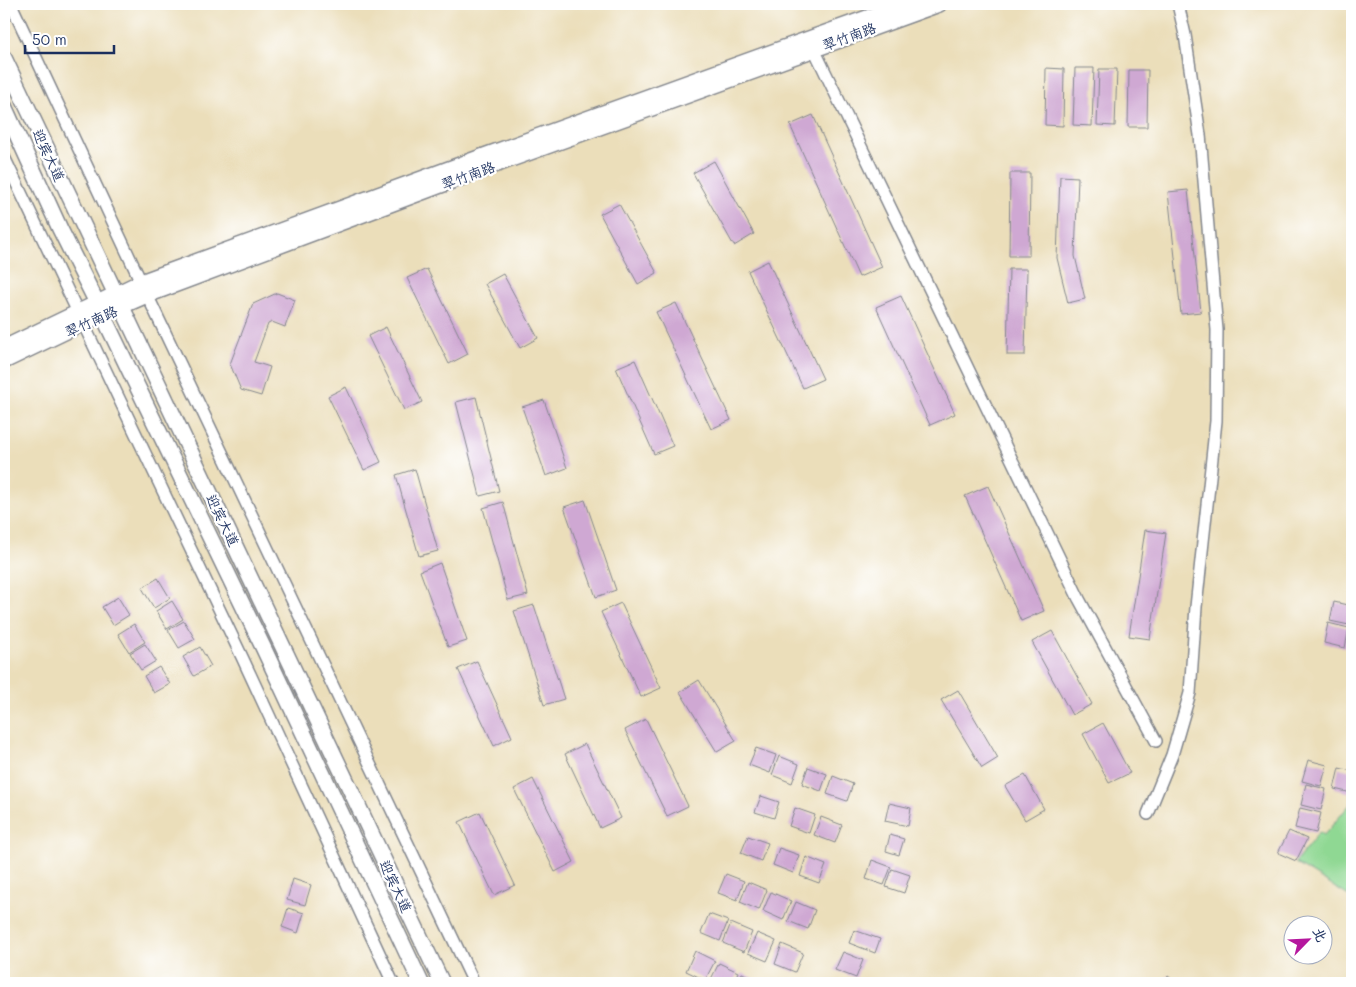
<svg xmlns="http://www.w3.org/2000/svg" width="1356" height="987" font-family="Mali,'LXGW WenKai TC',sans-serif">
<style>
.garden{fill:#8fd893;stroke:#558478}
.building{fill:#cfa8d3}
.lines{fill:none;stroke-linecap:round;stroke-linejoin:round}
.minor-casing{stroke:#83868c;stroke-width:14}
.major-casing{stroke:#83868c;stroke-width:18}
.minor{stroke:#fff;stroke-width:11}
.major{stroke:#fff;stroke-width:15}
.labels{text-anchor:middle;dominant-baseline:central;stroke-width:4.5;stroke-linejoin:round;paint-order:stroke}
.street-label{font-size:14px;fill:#1b2f5e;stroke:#fff}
</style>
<rect width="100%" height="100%" fill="#fff"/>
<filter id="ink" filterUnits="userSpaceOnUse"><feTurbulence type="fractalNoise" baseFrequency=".02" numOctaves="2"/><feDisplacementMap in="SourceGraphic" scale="10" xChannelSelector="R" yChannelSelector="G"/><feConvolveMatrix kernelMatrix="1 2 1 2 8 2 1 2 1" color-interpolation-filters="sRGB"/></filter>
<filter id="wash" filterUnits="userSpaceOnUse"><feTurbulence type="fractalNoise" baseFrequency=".0096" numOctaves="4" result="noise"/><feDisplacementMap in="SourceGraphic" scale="20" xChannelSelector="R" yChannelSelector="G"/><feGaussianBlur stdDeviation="1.12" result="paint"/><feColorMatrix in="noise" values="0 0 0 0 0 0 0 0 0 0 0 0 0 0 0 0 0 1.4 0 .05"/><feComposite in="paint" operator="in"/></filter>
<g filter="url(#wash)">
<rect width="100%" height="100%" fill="#ebdeba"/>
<polygon class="garden" points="1352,802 1352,898 1295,863 1319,832 1324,835"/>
<g id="blocks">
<g class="building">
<polygon points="1046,68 1064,69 1063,126 1045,125"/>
<polygon points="1075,68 1094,68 1092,126 1073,125"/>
<polygon points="1099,69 1117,69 1115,126 1097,125"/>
<polygon points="1129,70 1148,70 1147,127 1128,127"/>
<polygon points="813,115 882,267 859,277 790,125"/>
<polygon points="714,161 754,234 734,246 693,173"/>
<polygon points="1010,173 1030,173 1029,256 1009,256"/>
<polygon points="1060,176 1078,177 1075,256 1085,299 1068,303 1057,258"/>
<polygon points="1188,190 1201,312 1181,314 1168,192"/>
<polygon points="619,204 657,273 638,284 600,214"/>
<polygon points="768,261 823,379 803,388 748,271"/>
<polygon points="427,269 468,354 449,364 407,278"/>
<polygon points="1009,269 1027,269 1025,355 1007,355"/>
<polygon points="503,274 538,338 520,348 485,284"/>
<polygon points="277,293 295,300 285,327 272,322 268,324 254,362 270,367 261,396 241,390 230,364 253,304"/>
<polygon points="901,296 955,414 930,425 876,307"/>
<polygon points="676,303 731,420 711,429 656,312"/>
<polygon points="386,327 422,402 404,410 368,336"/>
<polygon points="635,360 673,446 654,454 616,368"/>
<polygon points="346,387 381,462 364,470 328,396"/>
<polygon points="476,397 499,491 480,496 456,402"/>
<polygon points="544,400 567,468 546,476 522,407"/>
<polygon points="415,469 438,551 419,556 396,475"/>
<polygon points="988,486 1044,611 1021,621 965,496"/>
<polygon points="585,500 616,590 596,597 564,507"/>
<polygon points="503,502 528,595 508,600 483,508"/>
<polygon points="1145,530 1166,533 1150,639 1129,636"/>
<polygon points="440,563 467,641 448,647 420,571"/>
<polygon points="158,578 170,598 154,608 142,588"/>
<polygon points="118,597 129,615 113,625 102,607"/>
<polygon points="172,601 183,619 167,629 156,611"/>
<polygon points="1334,602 1352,606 1349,625 1330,621"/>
<polygon points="621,603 661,688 641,697 601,612"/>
<polygon points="534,605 564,699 544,705 514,611"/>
<polygon points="184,621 195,639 179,648 168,630"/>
<polygon points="1328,623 1349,628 1345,648 1324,643"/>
<polygon points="134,624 145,642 129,652 118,634"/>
<polygon points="1052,631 1092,704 1072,715 1032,642"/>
<polygon points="145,644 156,661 141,670 130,653"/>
<polygon points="200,647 211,666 194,676 183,657"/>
<polygon points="477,661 512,737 494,746 458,669"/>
<polygon points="159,667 170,684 154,693 144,676"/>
<polygon points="699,680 736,741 717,752 680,692"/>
<polygon points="958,690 998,758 982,768 941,700"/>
<polygon points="646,719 688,806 667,816 625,730"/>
<polygon points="1103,723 1130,773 1109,783 1083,734"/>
<polygon points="585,744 621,818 600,828 565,754"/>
<polygon points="756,748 776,755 770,773 749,765"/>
<polygon points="779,756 799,764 792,783 772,775"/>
<polygon points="1308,760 1327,765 1321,786 1302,781"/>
<polygon points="808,767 827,774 821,791 802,784"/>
<polygon points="1339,768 1352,771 1352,793 1334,789"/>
<polygon points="1025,775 1044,809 1025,820 1005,786"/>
<polygon points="833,776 853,784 847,801 827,794"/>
<polygon points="533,779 574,862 555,872 514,789"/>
<polygon points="1306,784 1326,789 1321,810 1301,805"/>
<polygon points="761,796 779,802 774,818 755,812"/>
<polygon points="889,803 911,808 908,826 885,821"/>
<polygon points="795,808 815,815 809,833 789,826"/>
<polygon points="1300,808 1321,813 1316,833 1295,828"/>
<polygon points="480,812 515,885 494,895 459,822"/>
<polygon points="821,817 842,825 835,843 814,835"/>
<polygon points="1289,831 1307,839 1296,861 1278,853"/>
<polygon points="890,835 904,839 899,855 886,851"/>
<polygon points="748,836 768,843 761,861 741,853"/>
<polygon points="779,848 799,855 793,873 773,865"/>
<polygon points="806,857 826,865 819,883 800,876"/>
<polygon points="872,860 891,867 884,885 866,879"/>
<polygon points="892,869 910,875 904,893 886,887"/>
<polygon points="726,874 744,881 737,900 718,893"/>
<polygon points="293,879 311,885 305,905 287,900"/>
<polygon points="748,882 767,890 759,910 740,902"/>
<polygon points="771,892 791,901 783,920 763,911"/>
<polygon points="796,902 815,910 808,929 788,921"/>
<polygon points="288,908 304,913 298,933 282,927"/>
<polygon points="709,914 728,921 720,941 701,933"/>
<polygon points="731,923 752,932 744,952 723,943"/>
<polygon points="854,930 880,939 875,953 849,943"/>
<polygon points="757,933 776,941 767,961 748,953"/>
<polygon points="782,944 803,953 795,972 775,964"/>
<polygon points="695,951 715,961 705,980 686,971"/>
<polygon points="843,952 863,960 856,978 835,970"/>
<polygon points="719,963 738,972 733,983 714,983 710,981"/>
<polygon points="742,973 764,983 737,983"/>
<polygon points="1168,976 1177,983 1162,983"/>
</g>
</g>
</g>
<g filter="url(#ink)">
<use href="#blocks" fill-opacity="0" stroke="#83868c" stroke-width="1"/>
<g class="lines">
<g class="minor-casing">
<g id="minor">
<polyline points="11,4 141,282 474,983"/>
<polyline points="814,49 1079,599 1156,741"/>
<polyline points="4,157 242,657 393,983"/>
<polyline points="1148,814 1172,755 1190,693 1196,607 1216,421 1217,330 1200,135 1185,35 1178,4"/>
</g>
</g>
<g class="major-casing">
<g id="major">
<path d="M 4,58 C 148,367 297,674 442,983"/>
<polyline points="4,106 60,229 97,303 263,647 421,983"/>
<polyline points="4,348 141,282 487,155 906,4"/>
<polyline points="4,361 83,323 147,295 497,164 939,4"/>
</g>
</g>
<use href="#minor" class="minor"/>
<use href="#major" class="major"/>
</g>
</g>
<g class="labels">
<g class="street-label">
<text transform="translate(849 36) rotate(-20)">翠竹南路</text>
<text transform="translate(49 155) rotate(65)">迎宾大道</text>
<text transform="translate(468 175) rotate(-20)">翠竹南路</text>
<text transform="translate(91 321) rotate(-24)">翠竹南路</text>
<text transform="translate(223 520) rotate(64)">迎宾大道</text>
<text transform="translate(396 886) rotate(65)">迎宾大道</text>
</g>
</g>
<rect width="1356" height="987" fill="none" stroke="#fff" stroke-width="20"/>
<g transform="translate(1308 940) rotate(66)"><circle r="24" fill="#ffffff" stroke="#a4acbf"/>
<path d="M0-4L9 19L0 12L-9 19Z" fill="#b5179e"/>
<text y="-8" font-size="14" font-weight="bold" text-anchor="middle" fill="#1b2f5e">北</text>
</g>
<path d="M25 45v8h89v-8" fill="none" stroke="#1b2f5e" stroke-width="2.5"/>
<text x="32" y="45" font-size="15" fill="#1b2f5e" stroke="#ffffff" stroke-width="4" paint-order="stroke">50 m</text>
</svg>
